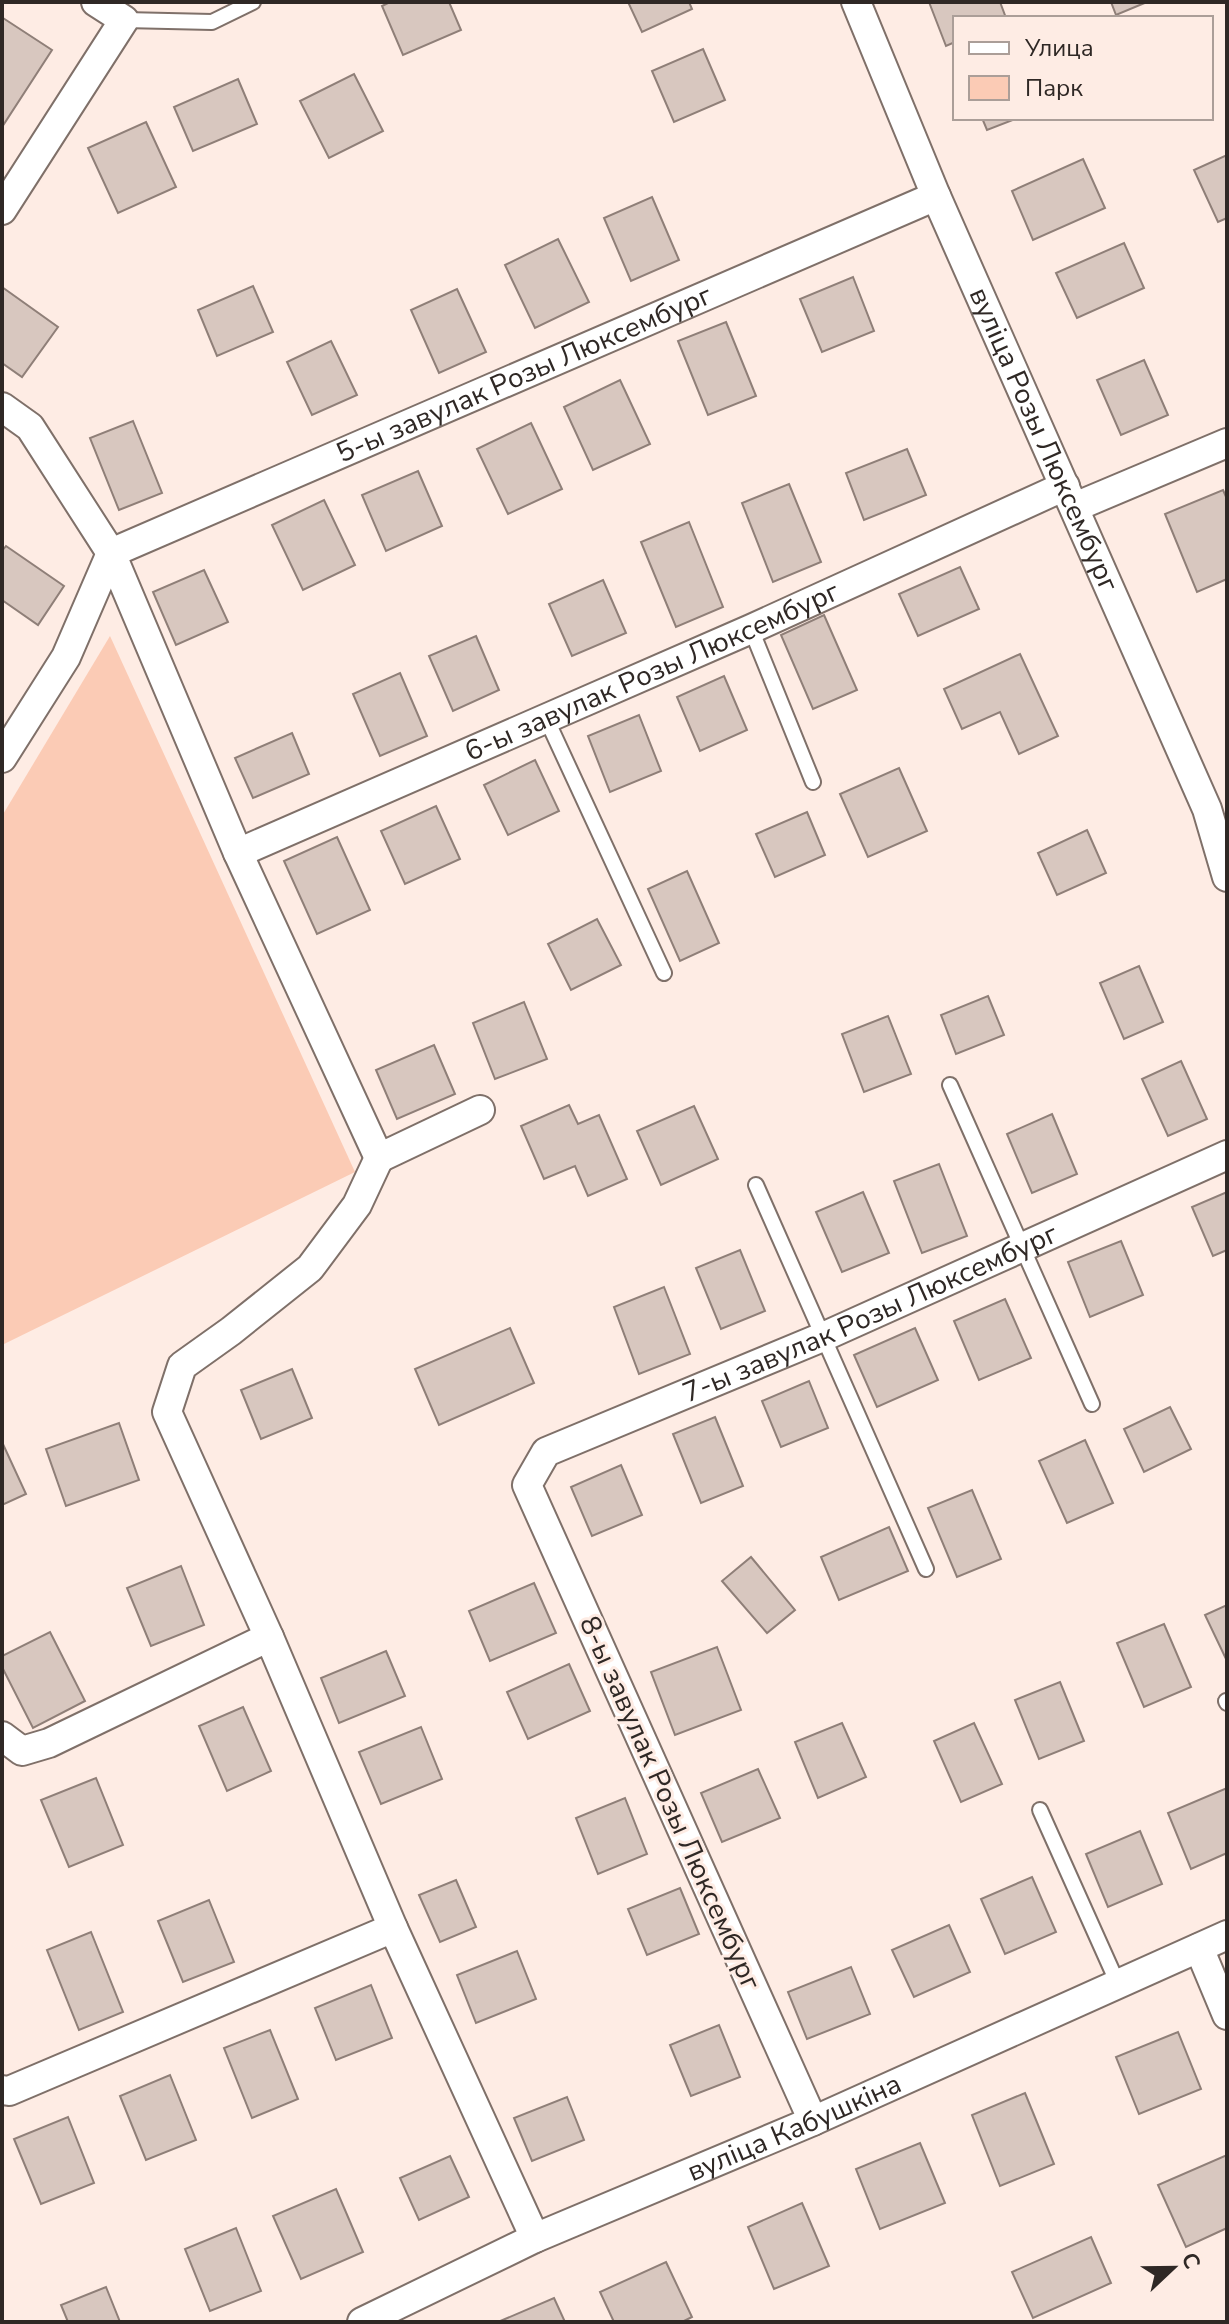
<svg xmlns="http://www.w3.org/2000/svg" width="1229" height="2324" font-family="'Nunito Sans',sans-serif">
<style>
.green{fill:#fbcbb5}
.building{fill:#d8c7bf;stroke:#8f7f78;stroke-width:2}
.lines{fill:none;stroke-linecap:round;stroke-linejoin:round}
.lane-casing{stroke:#7f7069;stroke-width:18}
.street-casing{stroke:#7f7069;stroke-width:32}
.lane{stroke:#fff;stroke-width:14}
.street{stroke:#fff;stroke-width:28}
.labels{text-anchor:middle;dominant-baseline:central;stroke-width:6;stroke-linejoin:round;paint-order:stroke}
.street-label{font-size:28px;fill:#2f2825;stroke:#feece4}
</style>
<rect width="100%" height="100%" fill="#feece4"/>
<polygon class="green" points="110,636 355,1172 2,1345 2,816"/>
<g class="building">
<polygon points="390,2 449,2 461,30 403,55 382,6"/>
<polygon points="628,2 689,2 692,9 642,32"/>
<polygon points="929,2 1000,2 1006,18 955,18 955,42 946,46"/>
<polygon points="1111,2 1147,2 1116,15"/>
<polygon points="3,18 52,50 2,127 2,19"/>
<polygon points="703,49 725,100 674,122 652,71"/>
<polygon points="354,74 383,131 329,158 300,101"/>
<polygon points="238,79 257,124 193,151 174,107"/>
<polygon points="982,118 1018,118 987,130"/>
<polygon points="146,122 176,187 118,213 88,148"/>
<polygon points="1227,155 1227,218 1218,222 1194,170"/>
<polygon points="1083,159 1105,208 1033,240 1012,191"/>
<polygon points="652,197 679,260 631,281 604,218"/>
<polygon points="558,239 589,302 535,328 505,265"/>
<polygon points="1124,243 1144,288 1077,318 1056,273"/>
<polygon points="853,277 874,331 822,352 800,299"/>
<polygon points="253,286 273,332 217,356 198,310"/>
<polygon points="2,287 58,327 22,377 2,363"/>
<polygon points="457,289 486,352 439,373 411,310"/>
<polygon points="726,322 756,396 708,415 678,341"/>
<polygon points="331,341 357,395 312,415 287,362"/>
<polygon points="1144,360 1168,415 1121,435 1097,380"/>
<polygon points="620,380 650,444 593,470 564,407"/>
<polygon points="133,421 162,493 119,510 90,438"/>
<polygon points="531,423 562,489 508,514 477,449"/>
<polygon points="907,449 926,495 864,520 846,473"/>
<polygon points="418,471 442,526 386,551 362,495"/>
<polygon points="789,484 821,562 773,582 742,503"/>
<polygon points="1223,490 1227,499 1227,579 1197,592 1165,514"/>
<polygon points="324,500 355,565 303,590 272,525"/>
<polygon points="689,522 723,607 676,627 641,542"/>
<polygon points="6,546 64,586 38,625 2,600 2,551"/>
<polygon points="960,567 979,609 918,636 899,594"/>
<polygon points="204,570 228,622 176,645 153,592"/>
<polygon points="603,580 626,633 572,656 549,604"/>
<polygon points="824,615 857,690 813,709 781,635"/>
<polygon points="476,636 499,690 453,711 429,656"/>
<polygon points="1020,654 1058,736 1019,754 1000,712 962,729 944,689"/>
<polygon points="400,673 427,736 380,756 353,694"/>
<polygon points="724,676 747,730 700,751 677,697"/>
<polygon points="639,715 661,771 610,792 588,736"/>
<polygon points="292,733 309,774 253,798 235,758"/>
<polygon points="535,760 559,811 508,835 484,785"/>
<polygon points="899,768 927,831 868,857 840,794"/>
<polygon points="436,806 460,859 405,884 381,831"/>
<polygon points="807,812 825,855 775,877 756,834"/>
<polygon points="1087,830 1106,873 1057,895 1038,853"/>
<polygon points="337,837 370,910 317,934 284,861"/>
<polygon points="687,871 719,943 680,961 648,889"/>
<polygon points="597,919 621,965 571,990 548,944"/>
<polygon points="1139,966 1163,1022 1124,1039 1100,983"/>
<polygon points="988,996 1004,1035 956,1054 941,1015"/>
<polygon points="524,1002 547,1059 495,1079 473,1023"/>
<polygon points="888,1016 911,1074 864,1092 842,1034"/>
<polygon points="434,1045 455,1094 397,1119 376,1070"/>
<polygon points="1181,1061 1207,1119 1168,1136 1142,1079"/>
<polygon points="569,1105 578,1124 599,1115 627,1179 588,1196 575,1166 544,1179 521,1126"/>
<polygon points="694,1106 718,1159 661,1185 637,1131"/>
<polygon points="1052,1114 1077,1174 1032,1193 1007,1134"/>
<polygon points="939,1164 967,1236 922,1253 894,1181"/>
<polygon points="863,1192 889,1253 842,1272 816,1212"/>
<polygon points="1227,1192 1227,1250 1213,1256 1192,1207"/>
<polygon points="1121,1241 1143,1295 1090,1317 1068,1262"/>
<polygon points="740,1250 765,1311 721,1329 696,1268"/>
<polygon points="664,1287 690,1354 639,1374 614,1307"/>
<polygon points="1005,1299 1031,1358 979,1380 954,1321"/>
<polygon points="510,1328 534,1383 439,1425 415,1369"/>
<polygon points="915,1328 938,1380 877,1407 854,1355"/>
<polygon points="292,1369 312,1418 261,1439 241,1390"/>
<polygon points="809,1381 828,1428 781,1447 762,1401"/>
<polygon points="1170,1407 1191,1449 1144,1472 1124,1429"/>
<polygon points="715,1417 743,1486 701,1503 673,1434"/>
<polygon points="119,1423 139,1480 66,1506 46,1449"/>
<polygon points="1085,1440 1113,1503 1067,1523 1039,1461"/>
<polygon points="2,1442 26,1494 2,1505"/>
<polygon points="621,1465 642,1515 592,1536 571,1487"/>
<polygon points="972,1490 1001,1559 957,1577 928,1508"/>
<polygon points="889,1527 908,1571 839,1600 821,1557"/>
<polygon points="751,1557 795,1610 767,1633 722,1581"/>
<polygon points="181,1566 204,1625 151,1646 127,1588"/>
<polygon points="534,1583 556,1633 490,1661 469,1611"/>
<polygon points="1227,1605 1227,1661 1205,1615"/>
<polygon points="1164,1624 1191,1687 1144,1707 1117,1643"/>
<polygon points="50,1632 85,1701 33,1728 2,1667 2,1656"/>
<polygon points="717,1647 741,1710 675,1735 651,1672"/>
<polygon points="386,1651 405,1696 339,1723 321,1678"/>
<polygon points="569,1664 590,1711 528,1739 507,1692"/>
<polygon points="1060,1682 1084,1741 1039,1759 1015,1700"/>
<polygon points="243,1707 271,1771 227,1791 199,1726"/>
<polygon points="842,1723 866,1777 818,1798 795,1742"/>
<polygon points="974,1723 1002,1784 961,1802 934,1741"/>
<polygon points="421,1727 442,1779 381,1804 359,1752"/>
<polygon points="758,1769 780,1818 722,1842 701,1793"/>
<polygon points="96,1778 123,1845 69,1867 41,1800"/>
<polygon points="1227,1788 1227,1853 1191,1869 1168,1813"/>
<polygon points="625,1798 647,1854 598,1874 576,1818"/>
<polygon points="1140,1831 1162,1884 1108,1907 1086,1854"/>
<polygon points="1032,1877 1056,1932 1005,1954 981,1899"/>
<polygon points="456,1880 476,1927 440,1942 419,1895"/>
<polygon points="680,1888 699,1934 647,1955 628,1909"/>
<polygon points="209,1900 234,1962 183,1982 158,1921"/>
<polygon points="949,1925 970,1972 914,1997 892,1950"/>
<polygon points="91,1932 123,2012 79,2030 47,1950"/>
<polygon points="517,1951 536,1999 476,2023 457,1975"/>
<polygon points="851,1967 870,2014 807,2039 788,1992"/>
<polygon points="371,1985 392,2038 336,2060 315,2008"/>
<polygon points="719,2025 740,2077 691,2096 670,2045"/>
<polygon points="270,2030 298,2099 252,2118 224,2048"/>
<polygon points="1178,2032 1201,2089 1139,2114 1116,2057"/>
<polygon points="170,2075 196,2140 146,2160 120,2096"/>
<polygon points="1025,2093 1054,2164 1000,2186 972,2115"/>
<polygon points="567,2097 584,2140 532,2161 514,2118"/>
<polygon points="68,2117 94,2183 41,2204 14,2139"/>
<polygon points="920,2143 945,2203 880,2229 856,2169"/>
<polygon points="1227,2155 1227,2228 1186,2247 1158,2185"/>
<polygon points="450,2156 469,2197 419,2220 400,2178"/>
<polygon points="336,2189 363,2252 301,2279 273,2216"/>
<polygon points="802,2203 829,2266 774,2289 748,2227"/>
<polygon points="236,2228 261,2291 210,2311 185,2249"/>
<polygon points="1091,2237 1111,2283 1033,2318 1012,2272"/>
<polygon points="666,2262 692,2317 682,2322 614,2322 600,2292"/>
<polygon points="106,2287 120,2322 68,2322 61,2305"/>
<polygon points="554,2298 565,2322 498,2322"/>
</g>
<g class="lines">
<g class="lane-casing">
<g id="lane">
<polyline points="124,20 212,22 253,2"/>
<polyline points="751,629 813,782"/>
<polyline points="546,718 664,973"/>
<polyline points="950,1085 1092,1404"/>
<polyline points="756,1185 926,1569"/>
<polyline points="1226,1701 1227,1703"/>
<polyline points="1040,1810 1118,1984"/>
</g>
</g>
<g class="street-casing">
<g id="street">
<path id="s1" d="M 856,2 L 936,196 L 1207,809 L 1227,877"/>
<polyline points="2,210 124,20 96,2"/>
<polyline points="2,407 30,427 111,553 238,853 379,1158 480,1110"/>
<polyline points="1075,507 1227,443"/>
<path id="s2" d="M 111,553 L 936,196"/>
<polyline points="2,758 66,657 111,553"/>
<path id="s3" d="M 238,853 L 751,629 L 1065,486"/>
<polyline points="379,1158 357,1205 310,1268 231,1331 182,1366 167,1412 269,1637 393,1928 535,2238"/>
<polyline points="2,1736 22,1751 49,1743 269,1637"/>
<polyline points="1199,1948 1227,2015"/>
<polyline points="2,2090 9,2091 393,1928"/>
<path id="s4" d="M 813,2121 L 527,1485 L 546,1452 L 825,1336 L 1227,1155"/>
<path id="s5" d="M 362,2322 L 535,2238 L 813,2121 L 1227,1935"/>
</g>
</g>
<use href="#lane" class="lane"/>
<use href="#street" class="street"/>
</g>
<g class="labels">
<g class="street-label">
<text stroke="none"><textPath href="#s2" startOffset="450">5-ы завулак Розы Люксембург</textPath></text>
<text stroke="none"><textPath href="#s1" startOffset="476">вуліца Розы Люксембург</textPath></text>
<text stroke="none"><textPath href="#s3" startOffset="452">6-ы завулак Розы Люксембург</textPath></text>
<text stroke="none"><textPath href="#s4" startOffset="1088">7-ы завулак Розы Люксембург</textPath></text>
<text transform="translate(670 1803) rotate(66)">8-ы завулак Розы Люксембург</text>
<text stroke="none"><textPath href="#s5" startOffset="474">вуліца Кабушкіна</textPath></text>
</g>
</g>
<rect width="1229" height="2324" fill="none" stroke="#2f2825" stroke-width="8"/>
<rect x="953" y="16" width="260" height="104" fill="#feece4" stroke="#ab9e98" stroke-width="2"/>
<rect x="969" y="42" width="40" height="12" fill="#ffffff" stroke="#ab9e98" stroke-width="2"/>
<text x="1025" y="56" font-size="24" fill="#2f2825">Улица</text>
<rect x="969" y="76" width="40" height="24" fill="#fbcbb5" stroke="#ab9e98" stroke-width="2"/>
<text x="1025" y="96" font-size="24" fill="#2f2825">Парк</text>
<g transform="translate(1173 2268) rotate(68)" stroke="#feece4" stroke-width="6" paint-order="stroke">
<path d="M0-6L14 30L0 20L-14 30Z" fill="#2f2825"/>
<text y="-12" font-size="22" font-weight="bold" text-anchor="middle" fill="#2f2825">С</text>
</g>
</svg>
